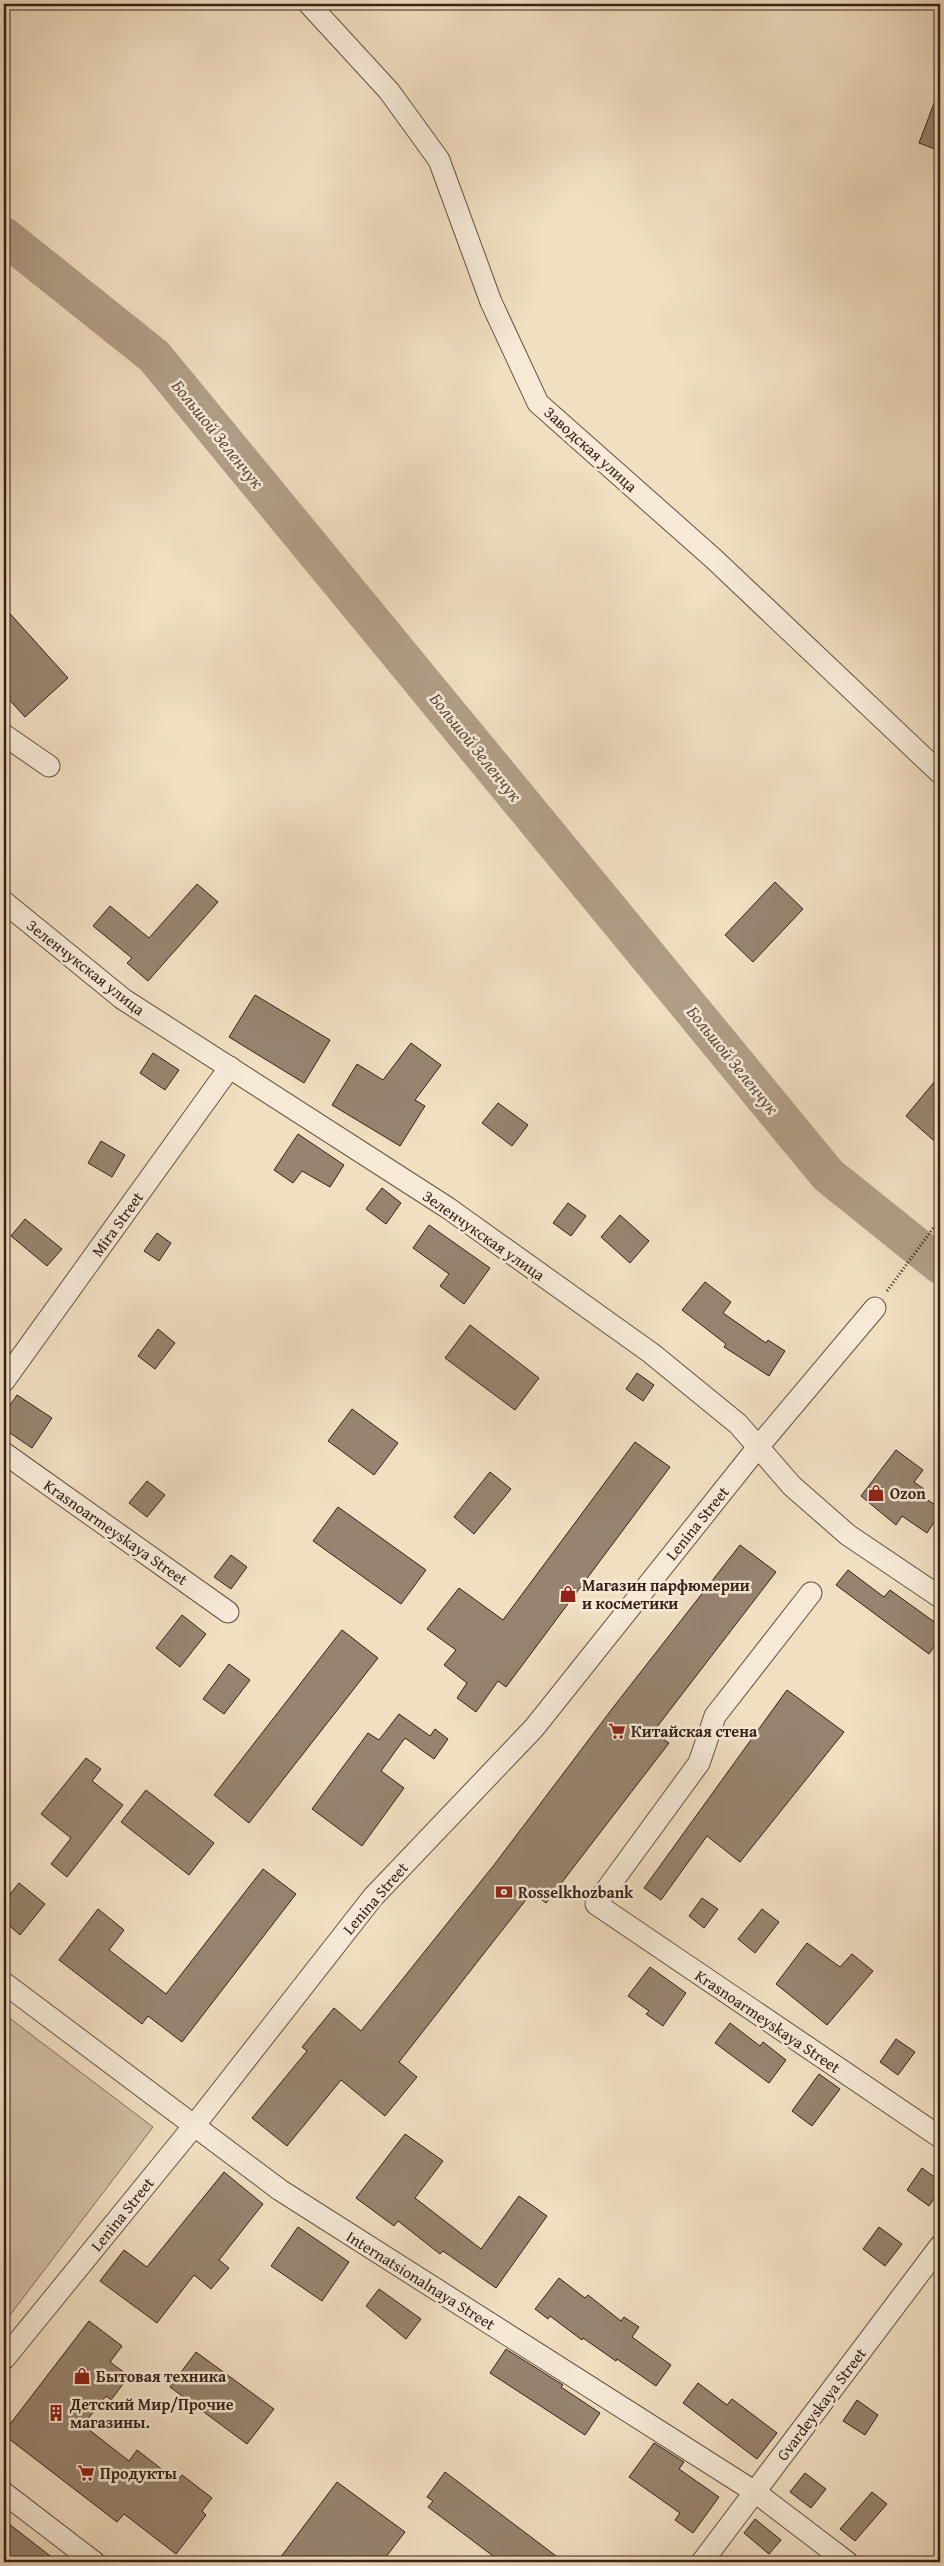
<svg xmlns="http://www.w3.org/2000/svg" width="944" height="2566" font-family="'Gentium Book Plus',serif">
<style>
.green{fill:#d1bfa5;stroke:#84705e}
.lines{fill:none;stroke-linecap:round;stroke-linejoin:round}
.river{stroke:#b19e88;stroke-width:38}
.building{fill:#978470;stroke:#362117}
.minor-casing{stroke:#655042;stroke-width:23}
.path{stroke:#362117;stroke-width:3;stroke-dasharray:1 2.5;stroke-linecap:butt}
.minor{stroke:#f6ead7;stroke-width:21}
.labels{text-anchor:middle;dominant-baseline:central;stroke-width:5;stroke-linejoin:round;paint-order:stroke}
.street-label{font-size:16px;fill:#362117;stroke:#f6ead7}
.poi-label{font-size:16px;font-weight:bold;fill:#362117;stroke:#f6ead7;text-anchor:start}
.water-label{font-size:18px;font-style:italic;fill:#614d3f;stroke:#f6ead7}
</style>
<rect width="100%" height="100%" fill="#f1dfc2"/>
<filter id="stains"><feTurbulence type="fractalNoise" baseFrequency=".004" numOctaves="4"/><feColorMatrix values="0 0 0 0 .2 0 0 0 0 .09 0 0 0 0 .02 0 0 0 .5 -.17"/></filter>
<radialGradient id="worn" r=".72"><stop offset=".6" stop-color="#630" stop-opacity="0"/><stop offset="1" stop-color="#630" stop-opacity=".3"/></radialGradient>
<polygon class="green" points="4,2014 153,2127 4,2323"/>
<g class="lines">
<polyline class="river" points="4,236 154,356 828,1175 940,1265"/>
</g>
<g class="building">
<polygon points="939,90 940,90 940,151 919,143"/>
<polygon points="4,607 68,678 25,717 4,694"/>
<polygon points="775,882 803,909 753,962 725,935"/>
<polygon points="197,884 218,902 148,981 127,963 132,958 93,926 110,906 149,938"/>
<polygon points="255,995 330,1040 304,1083 229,1037"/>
<polygon points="411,1043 441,1065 415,1100 425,1106 400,1146 332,1105 357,1064 383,1080"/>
<polygon points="153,1053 179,1070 165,1090 140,1073"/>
<polygon points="940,1075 940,1146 906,1116"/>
<polygon points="498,1103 528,1125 512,1146 482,1123"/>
<polygon points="298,1134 344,1165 330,1187 302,1171 293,1183 274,1170"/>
<polygon points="101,1141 125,1155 112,1177 88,1163"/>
<polygon points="382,1188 401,1203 386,1224 366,1209"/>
<polygon points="568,1203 586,1216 571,1236 553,1223"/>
<polygon points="620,1215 649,1241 630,1263 601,1237"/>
<polygon points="25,1219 62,1249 47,1266 11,1236"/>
<polygon points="429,1225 490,1268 464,1304 440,1286 449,1274 413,1248"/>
<polygon points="157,1233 171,1243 159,1261 144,1251"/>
<polygon points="705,1282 731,1302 723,1313 766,1343 768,1340 785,1351 769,1376 724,1347 726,1344 682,1310"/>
<polygon points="470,1325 539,1378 515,1410 445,1358"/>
<polygon points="158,1329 175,1343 155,1369 138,1356"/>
<polygon points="637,1373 654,1385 643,1401 626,1389"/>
<polygon points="17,1395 52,1418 32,1448 4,1429 4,1414"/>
<polygon points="352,1409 398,1443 374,1475 328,1441"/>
<polygon points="635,1442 670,1467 506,1687 498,1681 476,1712 457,1698 467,1683 444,1665 456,1650 427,1629 459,1588 503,1620"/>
<polygon points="896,1450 923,1470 914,1482 924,1489 920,1495 940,1508 940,1513 927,1533 902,1516 896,1525 861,1496"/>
<polygon points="490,1472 511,1489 474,1534 454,1517"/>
<polygon points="147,1481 165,1495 147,1517 129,1503"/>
<polygon points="338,1507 426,1570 401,1604 313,1541"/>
<polygon points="740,1545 776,1572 653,1732 669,1743 546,1903 532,1892 399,2062 417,2077 385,2116 341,2080 287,2146 252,2118 307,2051 302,2047 334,2008 361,2031 494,1865 615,1705"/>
<polygon points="231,1555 247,1567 231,1589 214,1577"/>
<polygon points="848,1570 884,1597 890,1590 940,1626 940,1638 929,1654 836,1585"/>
<polygon points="182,1615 206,1634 180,1667 156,1648"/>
<polygon points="342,1630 378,1658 249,1823 214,1795"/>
<polygon points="229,1664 250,1680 224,1714 203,1699"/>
<polygon points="787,1690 844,1732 740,1862 707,1836 661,1900 644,1888"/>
<polygon points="399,1714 430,1736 435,1729 448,1739 434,1759 405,1738 381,1771 404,1788 362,1846 312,1809 368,1733 379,1740"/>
<polygon points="86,1758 101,1769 92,1781 123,1805 67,1877 51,1864 71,1838 41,1814"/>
<polygon points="146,1790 214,1843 189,1875 121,1822"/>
<polygon points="263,1869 296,1894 182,2042 148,2016 142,2024 59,1960 98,1909 124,1930 109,1950 166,1994"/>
<polygon points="19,1883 45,1904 20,1935 4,1921 4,1902"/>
<polygon points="702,1898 718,1909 704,1928 689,1916"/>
<polygon points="762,1909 779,1922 755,1953 738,1939"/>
<polygon points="807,1943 840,1967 852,1954 873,1971 827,2025 776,1984"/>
<polygon points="650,1967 686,1993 663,2026 646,2014 649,2011 628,1996"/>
<polygon points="730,2023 760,2046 763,2042 786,2060 769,2083 715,2043"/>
<polygon points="896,2039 915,2052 898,2075 880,2062"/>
<polygon points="819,2074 840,2089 812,2126 792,2111"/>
<polygon points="405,2134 443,2161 415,2198 481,2249 519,2196 547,2216 496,2288 443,2251 440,2254 398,2221 394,2226 356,2198"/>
<polygon points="922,2168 940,2181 940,2189 929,2206 907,2190"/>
<polygon points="224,2172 263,2204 219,2260 229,2268 211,2289 194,2275 157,2323 100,2281 124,2250 147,2267"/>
<polygon points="298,2227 349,2262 322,2301 271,2266"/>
<polygon points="879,2227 902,2244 885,2266 863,2249"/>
<polygon points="559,2278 585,2298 588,2295 621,2321 624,2317 639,2327 632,2337 671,2365 656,2386 617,2359 616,2361 583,2338 582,2340 550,2316 548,2319 535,2309"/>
<polygon points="379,2289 421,2319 406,2339 366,2306"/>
<polygon points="89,2321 122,2346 110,2362 129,2376 111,2400 106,2396 83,2425 129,2461 137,2450 177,2481 182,2475 212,2498 202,2511 206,2515 176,2554 124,2514 117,2522 4,2435 4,2432"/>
<polygon points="506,2349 563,2385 561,2387 600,2413 585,2435 490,2373"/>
<polygon points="196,2352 274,2409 247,2444 170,2387"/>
<polygon points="698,2383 727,2405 732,2399 777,2433 757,2459 683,2403"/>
<polygon points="857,2400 878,2415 865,2435 843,2421"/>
<polygon points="654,2443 684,2462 679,2469 719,2497 693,2533 675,2520 680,2513 629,2477"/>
<polygon points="445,2472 564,2562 501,2562 428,2507 433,2501 427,2497"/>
<polygon points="805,2473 826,2489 811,2508 790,2492"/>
<polygon points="337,2482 405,2532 382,2562 277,2562"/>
<polygon points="872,2492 887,2504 855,2541 840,2529"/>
<polygon points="755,2519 781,2540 769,2554 744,2533"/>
<polygon points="4,2520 58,2562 4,2562"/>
</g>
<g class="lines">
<g class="minor-casing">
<g id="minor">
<polyline points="309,4 389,91 439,160 491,302 538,403 714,559 940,773"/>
<polyline points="4,735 49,766"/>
<polyline points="4,902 123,999 448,1208 651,1353 738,1424 792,1486 848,1535 940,1597"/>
<polyline points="4,1381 230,1067"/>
<polyline points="4,1453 228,1612"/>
<polyline points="811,1593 715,1716 699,1763 596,1904 940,2137"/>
<polyline points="4,1983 280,2190 755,2492 847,2562"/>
<polyline points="4,2359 193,2127 373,1897 534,1728 758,1447 875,1308"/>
<polyline points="4,2493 94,2562"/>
<polyline points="702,2562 940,2246"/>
</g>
</g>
<polyline class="path" points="887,1291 940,1219"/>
<use href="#minor" class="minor"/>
</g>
<defs>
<g id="shop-bare" transform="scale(1.35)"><path d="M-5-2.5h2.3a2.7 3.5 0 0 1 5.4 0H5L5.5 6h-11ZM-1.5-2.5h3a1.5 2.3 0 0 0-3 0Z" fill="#8f2418" stroke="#f6ead7" stroke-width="2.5" paint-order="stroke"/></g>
<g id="supermarket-bare" transform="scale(1.35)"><path d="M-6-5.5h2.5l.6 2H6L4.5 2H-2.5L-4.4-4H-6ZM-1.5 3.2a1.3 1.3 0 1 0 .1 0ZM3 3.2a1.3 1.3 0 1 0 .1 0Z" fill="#8f2418" stroke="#f6ead7" stroke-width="2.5" paint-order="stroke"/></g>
<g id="bank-bare" transform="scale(1.35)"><path d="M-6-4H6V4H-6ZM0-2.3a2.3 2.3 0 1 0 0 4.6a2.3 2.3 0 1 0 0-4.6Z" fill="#8f2418" stroke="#f6ead7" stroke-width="2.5" paint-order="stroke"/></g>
<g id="building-bare" transform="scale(1.35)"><path d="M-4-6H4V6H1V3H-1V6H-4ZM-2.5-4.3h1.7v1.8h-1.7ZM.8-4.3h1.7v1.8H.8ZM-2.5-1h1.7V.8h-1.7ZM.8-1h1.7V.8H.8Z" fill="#8f2418" stroke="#f6ead7" stroke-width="2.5" paint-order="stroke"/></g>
</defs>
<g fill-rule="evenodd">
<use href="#shop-bare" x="876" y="1493"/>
<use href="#shop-bare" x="568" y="1594"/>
<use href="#supermarket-bare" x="617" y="1731"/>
<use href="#bank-bare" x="504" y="1892"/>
<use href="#shop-bare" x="82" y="2376"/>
<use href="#building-bare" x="56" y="2413"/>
<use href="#supermarket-bare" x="86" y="2473"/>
</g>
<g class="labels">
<g class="street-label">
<text transform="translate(591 449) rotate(42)">Заводская улица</text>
<text transform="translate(86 967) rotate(38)">Зеленчукская улица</text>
<text transform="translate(117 1224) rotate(-54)">Mira Street</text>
<text transform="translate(484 1235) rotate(35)">Зеленчукская улица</text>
<text transform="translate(697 1523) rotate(-51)">Lenina Street</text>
<text transform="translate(116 1532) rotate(35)">Krasnoarmeyskaya Street</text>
<text transform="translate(375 1898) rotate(-49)">Lenina Street</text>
<text transform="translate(768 2021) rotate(34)">Krasnoarmeyskaya Street</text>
<text transform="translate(122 2214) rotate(-51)">Lenina Street</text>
<text transform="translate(421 2280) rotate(32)">Internatsionalnaya Street</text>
<text transform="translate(821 2404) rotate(-53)">Gvardeyskaya Street</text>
</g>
<g class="poi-label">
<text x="890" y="1493">Ozon</text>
<text x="582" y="1585">Магазин парфюмерии<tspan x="582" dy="18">и косметики</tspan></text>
<text x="631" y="1731">Китайская стена</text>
<text x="518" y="1892">Rosselkhozbank</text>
<text x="96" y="2376">Бытовая техника</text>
<text x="70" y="2404">Детский Мир/Прочие<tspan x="70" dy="18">магазины.</tspan></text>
<text x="100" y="2473">Продукты</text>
</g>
<g class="water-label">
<text transform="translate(218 434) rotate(51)">Большой Зеленчук</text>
<text transform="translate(476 747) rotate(51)">Большой Зеленчук</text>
<text transform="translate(733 1060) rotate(51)">Большой Зеленчук</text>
</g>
</g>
<rect width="944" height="2566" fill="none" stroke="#f1dfc2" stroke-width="20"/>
<rect x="5" y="5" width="934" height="2556" fill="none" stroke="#362117" stroke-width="2.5"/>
<rect x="10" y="10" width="924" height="2546" fill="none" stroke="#362117"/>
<rect width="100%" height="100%" filter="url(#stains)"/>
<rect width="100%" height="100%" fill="url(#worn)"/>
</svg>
